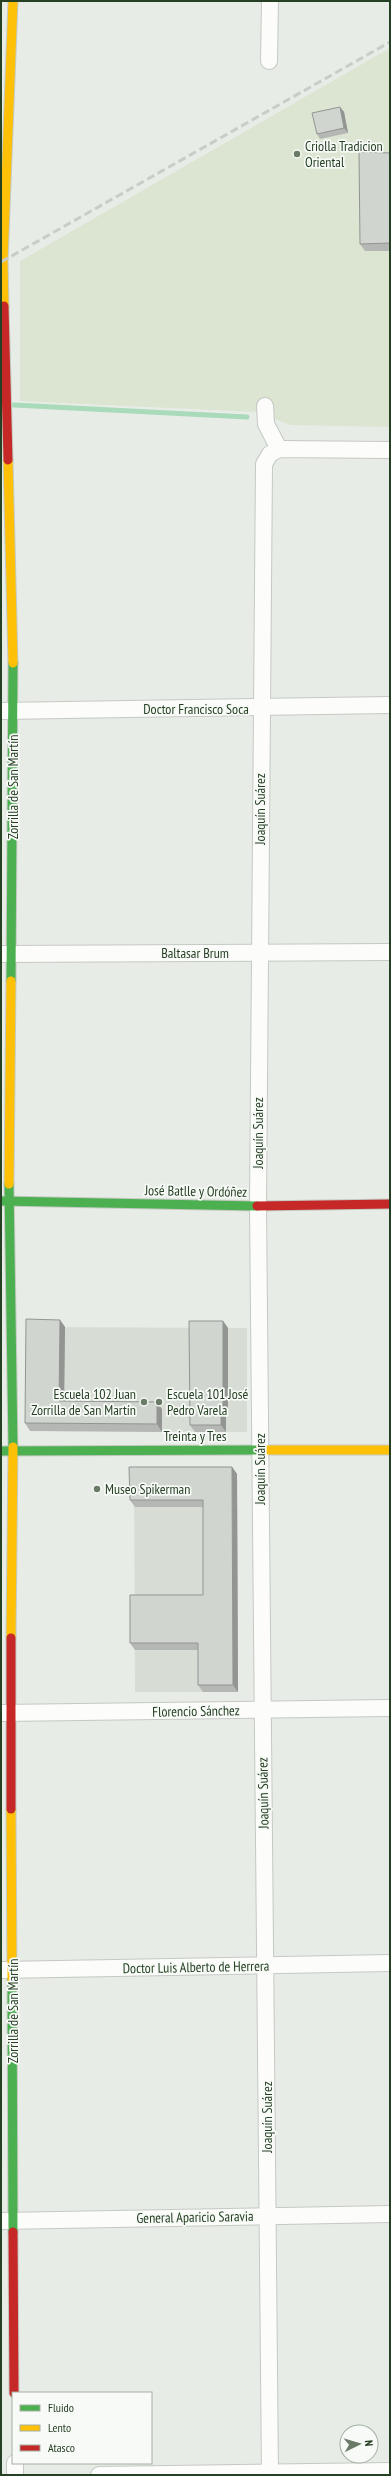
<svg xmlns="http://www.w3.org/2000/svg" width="391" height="2476" font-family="'PT Sans Narrow',sans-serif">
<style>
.built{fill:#d7ddd5}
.green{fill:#dbe5d1}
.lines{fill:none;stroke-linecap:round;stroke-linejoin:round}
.stream{stroke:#a9daba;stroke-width:5}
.street-casing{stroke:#c5c9c4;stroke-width:18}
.fast-casing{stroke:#c4cac3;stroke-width:11}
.slow-casing{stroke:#c4cac3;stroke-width:11}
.jam-casing{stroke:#c4cac3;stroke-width:11}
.street{stroke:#fcfcfb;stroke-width:16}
.fast{stroke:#4caf50;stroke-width:9}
.slow{stroke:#ffc107;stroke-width:9}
.jam{stroke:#c62828;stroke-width:9}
.rail{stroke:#c9cdc8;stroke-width:3;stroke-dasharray:8 4;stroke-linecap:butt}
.wall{fill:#b4b7b3}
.shaded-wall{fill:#929592}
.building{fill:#d1d5d0;stroke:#929592}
.poi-dot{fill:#6a7c68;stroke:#f7faf6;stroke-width:1.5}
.labels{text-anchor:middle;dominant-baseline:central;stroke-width:3.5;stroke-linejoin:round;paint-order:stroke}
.poi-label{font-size:14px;fill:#264024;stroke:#f7faf6;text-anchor:start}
.street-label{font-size:14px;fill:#264024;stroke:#f7faf6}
</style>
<rect width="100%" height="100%" fill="#e8ece7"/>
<g class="built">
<polygon points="31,1327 247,1328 247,1432 30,1431"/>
<polygon points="134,1474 237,1474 238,1692 135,1692"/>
</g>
<polygon class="green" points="390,48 390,427 291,425 256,412 20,401 20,261"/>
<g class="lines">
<polyline class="stream" points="14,405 247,417"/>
<g class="street-casing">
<g id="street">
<polyline points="269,61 270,1"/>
<polyline points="265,406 266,424 279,449"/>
<polyline points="1,711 390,705"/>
<polyline points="1,954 390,952"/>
<polyline points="1,1713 390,1708"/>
<polyline points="1,1970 390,1963"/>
<polyline points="1,2221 390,2214"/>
<polyline points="15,2463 15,2475"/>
<polyline points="99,2475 390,2471"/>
<polyline points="270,2475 258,1206 264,464 270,454 279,449 390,450"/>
</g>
</g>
<g class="fast-casing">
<g id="fast">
<polyline points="11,981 13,663"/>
<polyline points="9,1184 13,1447"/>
<polyline points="1,1201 257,1206"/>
<polyline points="1,1451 260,1450"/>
<polyline points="12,1980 13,2232"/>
</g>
</g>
<g class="slow-casing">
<g id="slow">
<polyline points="4,306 3,261 13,1"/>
<polyline points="8,460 13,663"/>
<polyline points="9,1184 11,981"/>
<polyline points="260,1450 390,1450"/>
<polyline points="11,1638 13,1447"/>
<polyline points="11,1809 12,1980"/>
</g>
</g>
<g class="jam-casing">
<g id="jam">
<polyline points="4,306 8,460"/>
<polyline points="257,1206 390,1204"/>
<polyline points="11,1809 11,1638"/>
<polyline points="13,2232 14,2393"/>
</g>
</g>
<use href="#street" class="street"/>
<use href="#fast" class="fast"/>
<use href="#slow" class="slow"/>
<use href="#jam" class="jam"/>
<polyline class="rail" points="1,262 390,42"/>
</g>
<g class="wall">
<polygon points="340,107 344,112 348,133 320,139 317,134"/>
<polygon points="390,153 390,251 365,251 360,244"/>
<polygon points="60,1320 65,1327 64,1401 162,1409 162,1432 30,1431 25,1423"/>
<polygon points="223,1321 228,1328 228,1414 226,1414 226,1432 195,1432 190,1425"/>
<polygon points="232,1467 237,1474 238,1692 203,1692 198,1685 198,1650 135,1650 130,1643 203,1595 203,1507 135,1507 130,1500"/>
</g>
<g class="shaded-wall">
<polygon points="340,107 344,112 348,133 344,128"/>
<polygon points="60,1320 65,1327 64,1409 59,1401"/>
<polygon points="223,1321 228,1328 228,1414 223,1406"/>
<polygon points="157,1402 162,1409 162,1432 157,1424"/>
<polygon points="221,1406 226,1414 226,1432 221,1425"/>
<polygon points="232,1467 237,1474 238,1692 233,1685"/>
</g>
<g class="building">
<polygon points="340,107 344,128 317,134 312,113"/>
<polygon points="359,152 390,153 390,243 360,244"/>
<polygon points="26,1319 60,1320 59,1401 157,1402 157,1424 25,1423"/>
<polygon points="189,1321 223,1321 223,1406 221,1406 221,1425 190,1425"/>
<polygon points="129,1467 232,1467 233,1685 198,1685 198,1643 130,1643 130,1595 203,1595 203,1500 130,1500"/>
</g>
<g class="poi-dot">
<circle cx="297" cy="154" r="4"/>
<circle cx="144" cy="1402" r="4"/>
<circle cx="159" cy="1402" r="4"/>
<circle cx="97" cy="1489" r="4"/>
</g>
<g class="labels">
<g class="poi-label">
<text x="305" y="146">Criolla Tradicion<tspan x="305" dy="16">Oriental</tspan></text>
<text x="136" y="1394" text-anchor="end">Escuela 102 Juan<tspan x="136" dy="16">Zorrilla de San Martín</tspan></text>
<text x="167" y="1394">Escuela 101 José<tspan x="167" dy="16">Pedro Varela</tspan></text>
<text x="105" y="1489">Museo Spikerman</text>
</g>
<g class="street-label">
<text x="196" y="709">Doctor Francisco Soca</text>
<text transform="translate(13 787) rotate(-90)">Zorrilla de San Martín</text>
<text transform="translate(260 809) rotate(-90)">Joaquín Suárez</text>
<text x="195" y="953">Baltasar Brum</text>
<text transform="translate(258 1133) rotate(-90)">Joaquín Suárez</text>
<text transform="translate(196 1191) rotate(1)">José Batlle y Ordóñez</text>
<text x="195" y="1436">Treinta y Tres</text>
<text transform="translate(260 1469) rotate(-90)">Joaquín Suárez</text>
<text transform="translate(196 1711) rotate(-1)">Florencio Sánchez</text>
<text transform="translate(263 1793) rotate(-91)">Joaquín Suárez</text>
<text transform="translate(196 1967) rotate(-1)">Doctor Luis Alberto de Herrera</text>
<text transform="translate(13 2011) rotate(-90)">Zorrilla de San Martín</text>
<text transform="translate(267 2117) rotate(-90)">Joaquín Suárez</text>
<text transform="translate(195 2217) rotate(-1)">General Aparicio Saravia</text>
</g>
</g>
<rect width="391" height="2476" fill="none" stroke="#264024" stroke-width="4"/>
<rect x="12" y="2392" width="140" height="72" fill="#f7faf6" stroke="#a3b0a2"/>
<rect x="20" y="2405" width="20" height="6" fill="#4caf50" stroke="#a3b0a2"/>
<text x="48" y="2412" font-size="12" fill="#264024">Fluido</text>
<rect x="20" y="2425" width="20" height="6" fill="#ffc107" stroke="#a3b0a2"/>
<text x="48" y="2432" font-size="12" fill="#264024">Lento</text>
<rect x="20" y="2445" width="20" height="6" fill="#c62828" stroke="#a3b0a2"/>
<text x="48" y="2452" font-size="12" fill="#264024">Atasco</text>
<g transform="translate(359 2444) rotate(85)"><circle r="19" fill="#f7faf6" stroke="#a3b0a2"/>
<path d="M0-3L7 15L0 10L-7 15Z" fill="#6a7c68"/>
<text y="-6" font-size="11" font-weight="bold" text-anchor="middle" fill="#264024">N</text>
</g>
</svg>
